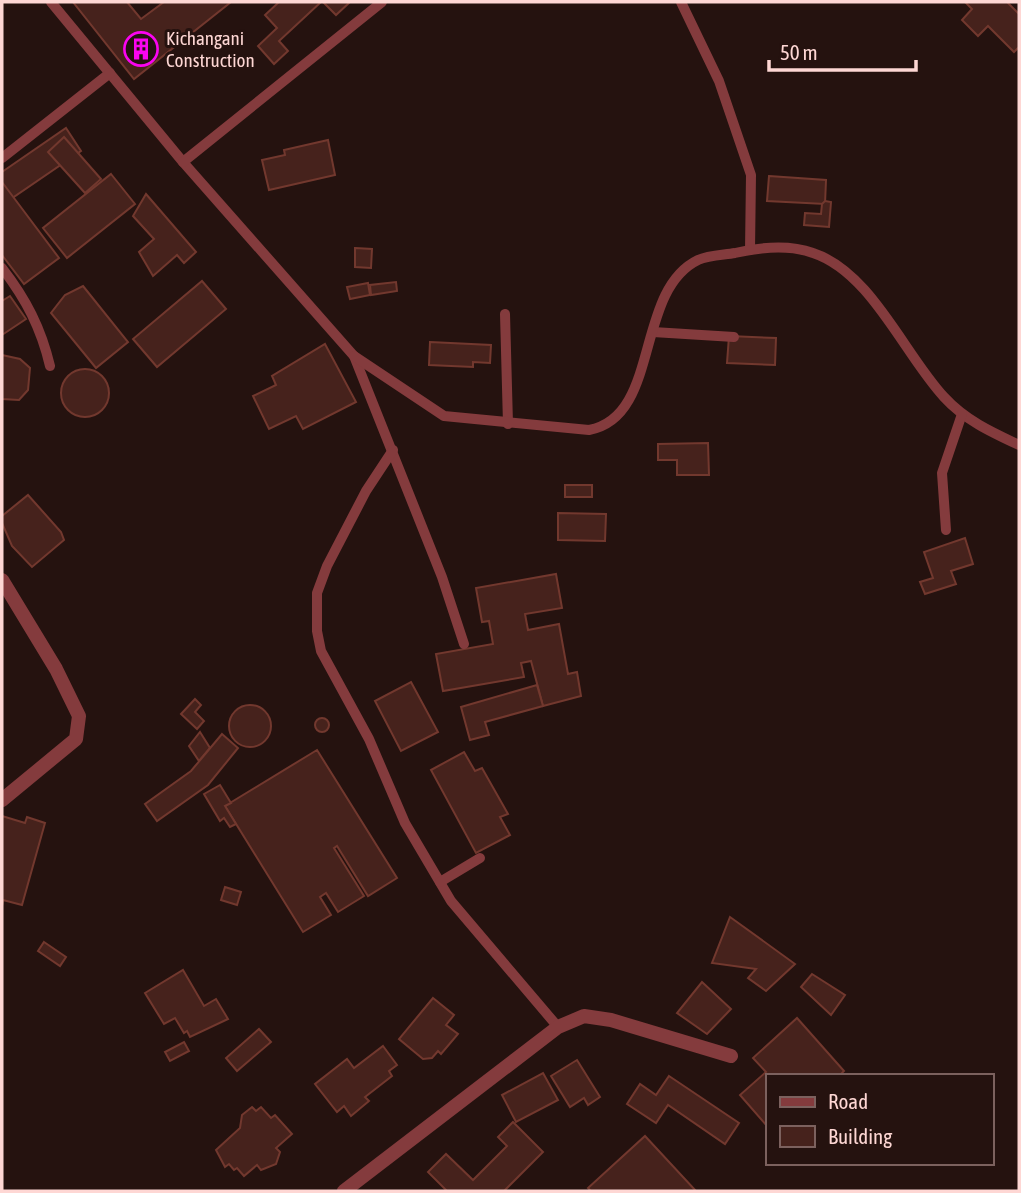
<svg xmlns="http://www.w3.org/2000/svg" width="1021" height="1193" font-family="'Asap Condensed',sans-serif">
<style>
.building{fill:#46221c;stroke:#72382e;stroke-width:2}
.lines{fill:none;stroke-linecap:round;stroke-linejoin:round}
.service{stroke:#843b3d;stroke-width:10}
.minor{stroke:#843b3d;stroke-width:14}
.labels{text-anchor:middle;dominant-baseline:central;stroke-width:6;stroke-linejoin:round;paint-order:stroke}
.poi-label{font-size:19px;fill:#fed7d4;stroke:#25120f;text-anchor:start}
</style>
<rect width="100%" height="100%" fill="#25120f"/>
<g class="building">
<polygon points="73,2 127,2 141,19 164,2 231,2 134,79"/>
<polygon points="279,2 321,2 279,41 288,51 274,64 258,46 277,28 265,15"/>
<polygon points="323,2 350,2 336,15"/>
<polygon points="965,2 1007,2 1019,14 1019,47 1014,52 988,26 978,36 962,20 972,9"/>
<polygon points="66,128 81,151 2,205 2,172"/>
<polygon points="64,137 101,179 85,193 48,152"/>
<polygon points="328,140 335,175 269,190 262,160 285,155 284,150"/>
<polygon points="111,174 135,204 67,258 43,228"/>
<polygon points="769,176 826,180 825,204 767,201"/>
<polygon points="2,182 59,258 24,284 2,255"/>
<polygon points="146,194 196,252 184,263 177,255 153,276 139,252 154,239 133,216"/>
<polygon points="825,201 831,202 829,227 804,225 805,213 821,214 822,204"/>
<polygon points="355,248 372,249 371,268 355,267"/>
<polygon points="202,281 226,309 157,367 133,339"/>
<polygon points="396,282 397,291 371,295 370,285"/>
<polygon points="368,283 370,295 350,299 347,287"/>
<polygon points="83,286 128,342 96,368 51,313 65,295"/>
<polygon points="10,296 26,319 2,335 2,301"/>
<polygon points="729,336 776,338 775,365 727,363"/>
<polygon points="430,342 491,345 490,363 473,362 473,367 429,365"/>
<polygon points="325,344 356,402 303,429 296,416 269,429 253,396 276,385 272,376"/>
<polygon points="2,355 20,359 30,368 28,390 19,400 2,399"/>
<circle cx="85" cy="393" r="24"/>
<polygon points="708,443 709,475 677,475 677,460 658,460 658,444"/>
<rect x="565" y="485" width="27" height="12"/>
<polygon points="28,495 61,532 64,540 32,567 12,546 2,523 2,516"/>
<polygon points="558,513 606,514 605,541 558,540"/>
<polygon points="965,538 973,564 951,571 956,584 925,594 920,582 933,578 924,552"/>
<polygon points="556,574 562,608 525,614 528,630 559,624 568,674 577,672 581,696 543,706 531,661 521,663 524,677 443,691 436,654 493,644 489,621 482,622 476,588"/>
<polygon points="411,682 438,732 401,751 375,701"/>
<polygon points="537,685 543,706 485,722 489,735 470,740 461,707"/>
<polygon points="195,699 201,705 195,712 204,721 197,729 181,714"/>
<circle cx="250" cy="726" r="21"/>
<circle cx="322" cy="725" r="7"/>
<polygon points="200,732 210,748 199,761 189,746"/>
<polygon points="222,734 238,748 208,785 157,821 145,804 191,771"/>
<polygon points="317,750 397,878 368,896 337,846 334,848 364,896 338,912 326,893 320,897 331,915 303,932 225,806"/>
<polygon points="464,752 475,771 482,768 508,814 500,817 510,835 476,853 431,770"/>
<polygon points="220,785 231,803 225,806 236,824 230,827 224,818 220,821 204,794"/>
<polygon points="2,816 25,823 27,817 45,823 22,905 3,900 2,906"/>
<polygon points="225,887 241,892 237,905 221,900"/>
<polygon points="730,917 795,964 766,991 748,978 756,969 712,963"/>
<polygon points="44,942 66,957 60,966 38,951"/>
<polygon points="183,970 204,1006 216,999 228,1019 190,1037 187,1031 184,1033 175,1018 164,1024 145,993"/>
<polygon points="812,974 845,995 831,1015 801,987"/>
<polygon points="702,982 731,1009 707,1034 677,1013"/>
<polygon points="433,998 454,1015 446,1025 458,1034 441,1054 438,1051 432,1058 423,1059 399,1039"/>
<polygon points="797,1018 844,1071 839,1076 767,1076 767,1126 740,1095 766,1072 753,1058"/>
<polygon points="259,1029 271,1042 237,1071 226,1058"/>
<polygon points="184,1042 189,1051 170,1061 165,1052"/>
<polygon points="383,1046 397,1065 389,1071 392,1076 365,1097 369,1101 351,1116 344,1106 337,1112 315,1084 347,1059 354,1068"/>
<polygon points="577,1060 600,1097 588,1105 584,1098 570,1107 551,1076"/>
<polygon points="543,1073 558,1100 516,1122 502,1095"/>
<polygon points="669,1076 739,1123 725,1144 668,1105 656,1123 627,1104 640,1084 656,1095"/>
<polygon points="252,1107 256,1111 261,1107 271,1118 275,1115 292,1134 276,1148 280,1152 276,1164 261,1170 257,1165 244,1176 237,1168 234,1170 229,1164 225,1167 216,1150 240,1128 242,1115"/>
<polygon points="513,1122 543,1152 504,1191 447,1191 428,1172 446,1154 473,1180 507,1146 498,1137"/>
<polygon points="645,1136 696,1191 591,1191 588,1188"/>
</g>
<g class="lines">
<g class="service">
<polyline points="51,2 183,162 354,356 442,577 464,644"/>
<polyline points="681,2 719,81 751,175 750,250"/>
<polyline points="2,158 110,73"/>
<polyline points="183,162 382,2"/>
<path d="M 2,268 C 26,299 41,328 50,366"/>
<polyline points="505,314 508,424"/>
<polyline points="653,332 734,337"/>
<path d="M 354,356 L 444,416 L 589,430 C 661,417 634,291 698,260 C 709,255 724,255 735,253 C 761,247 788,244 813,253 C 871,272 904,354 944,397 C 965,420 991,432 1019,445"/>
<polyline points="393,450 366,491 327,566 317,593 317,631 321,651 369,739 405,823 451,901 558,1027"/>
<polyline points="946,530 942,473 962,414"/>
<polyline points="440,882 480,858"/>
</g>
<g class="minor">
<polyline points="2,580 56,669 79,716 76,739 2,800"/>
<polyline points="344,1191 558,1027 584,1016 611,1020 731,1056"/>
</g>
</g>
<defs>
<g id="building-ring" transform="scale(1.75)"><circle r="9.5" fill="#25120f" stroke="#fa04f0" stroke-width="1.5"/><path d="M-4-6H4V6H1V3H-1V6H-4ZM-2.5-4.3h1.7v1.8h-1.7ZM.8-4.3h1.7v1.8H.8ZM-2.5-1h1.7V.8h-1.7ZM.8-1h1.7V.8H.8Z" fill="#fa04f0"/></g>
</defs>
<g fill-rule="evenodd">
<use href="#building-ring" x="141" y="49"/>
</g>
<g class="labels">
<g class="poi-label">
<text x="166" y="38">Kichangani<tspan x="166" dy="22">Construction</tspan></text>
</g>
</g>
<rect width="1021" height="1193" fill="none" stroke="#fed7d4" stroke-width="7"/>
<rect x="766" y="1074" width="228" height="91" fill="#25120f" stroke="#7c615e" stroke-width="2"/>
<rect x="780" y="1097" width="35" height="10" fill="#843b3d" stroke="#7c615e" stroke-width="2"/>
<text x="828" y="1109" font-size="21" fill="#fed7d4">Road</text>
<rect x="780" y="1126" width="35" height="21" fill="#46221c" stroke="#7c615e" stroke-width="2"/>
<text x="828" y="1144" font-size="21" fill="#fed7d4">Building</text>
<path d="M769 60v10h147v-10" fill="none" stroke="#fed7d4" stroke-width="3.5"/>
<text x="780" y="60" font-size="21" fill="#fed7d4" stroke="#25120f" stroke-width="5" paint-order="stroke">50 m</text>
</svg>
